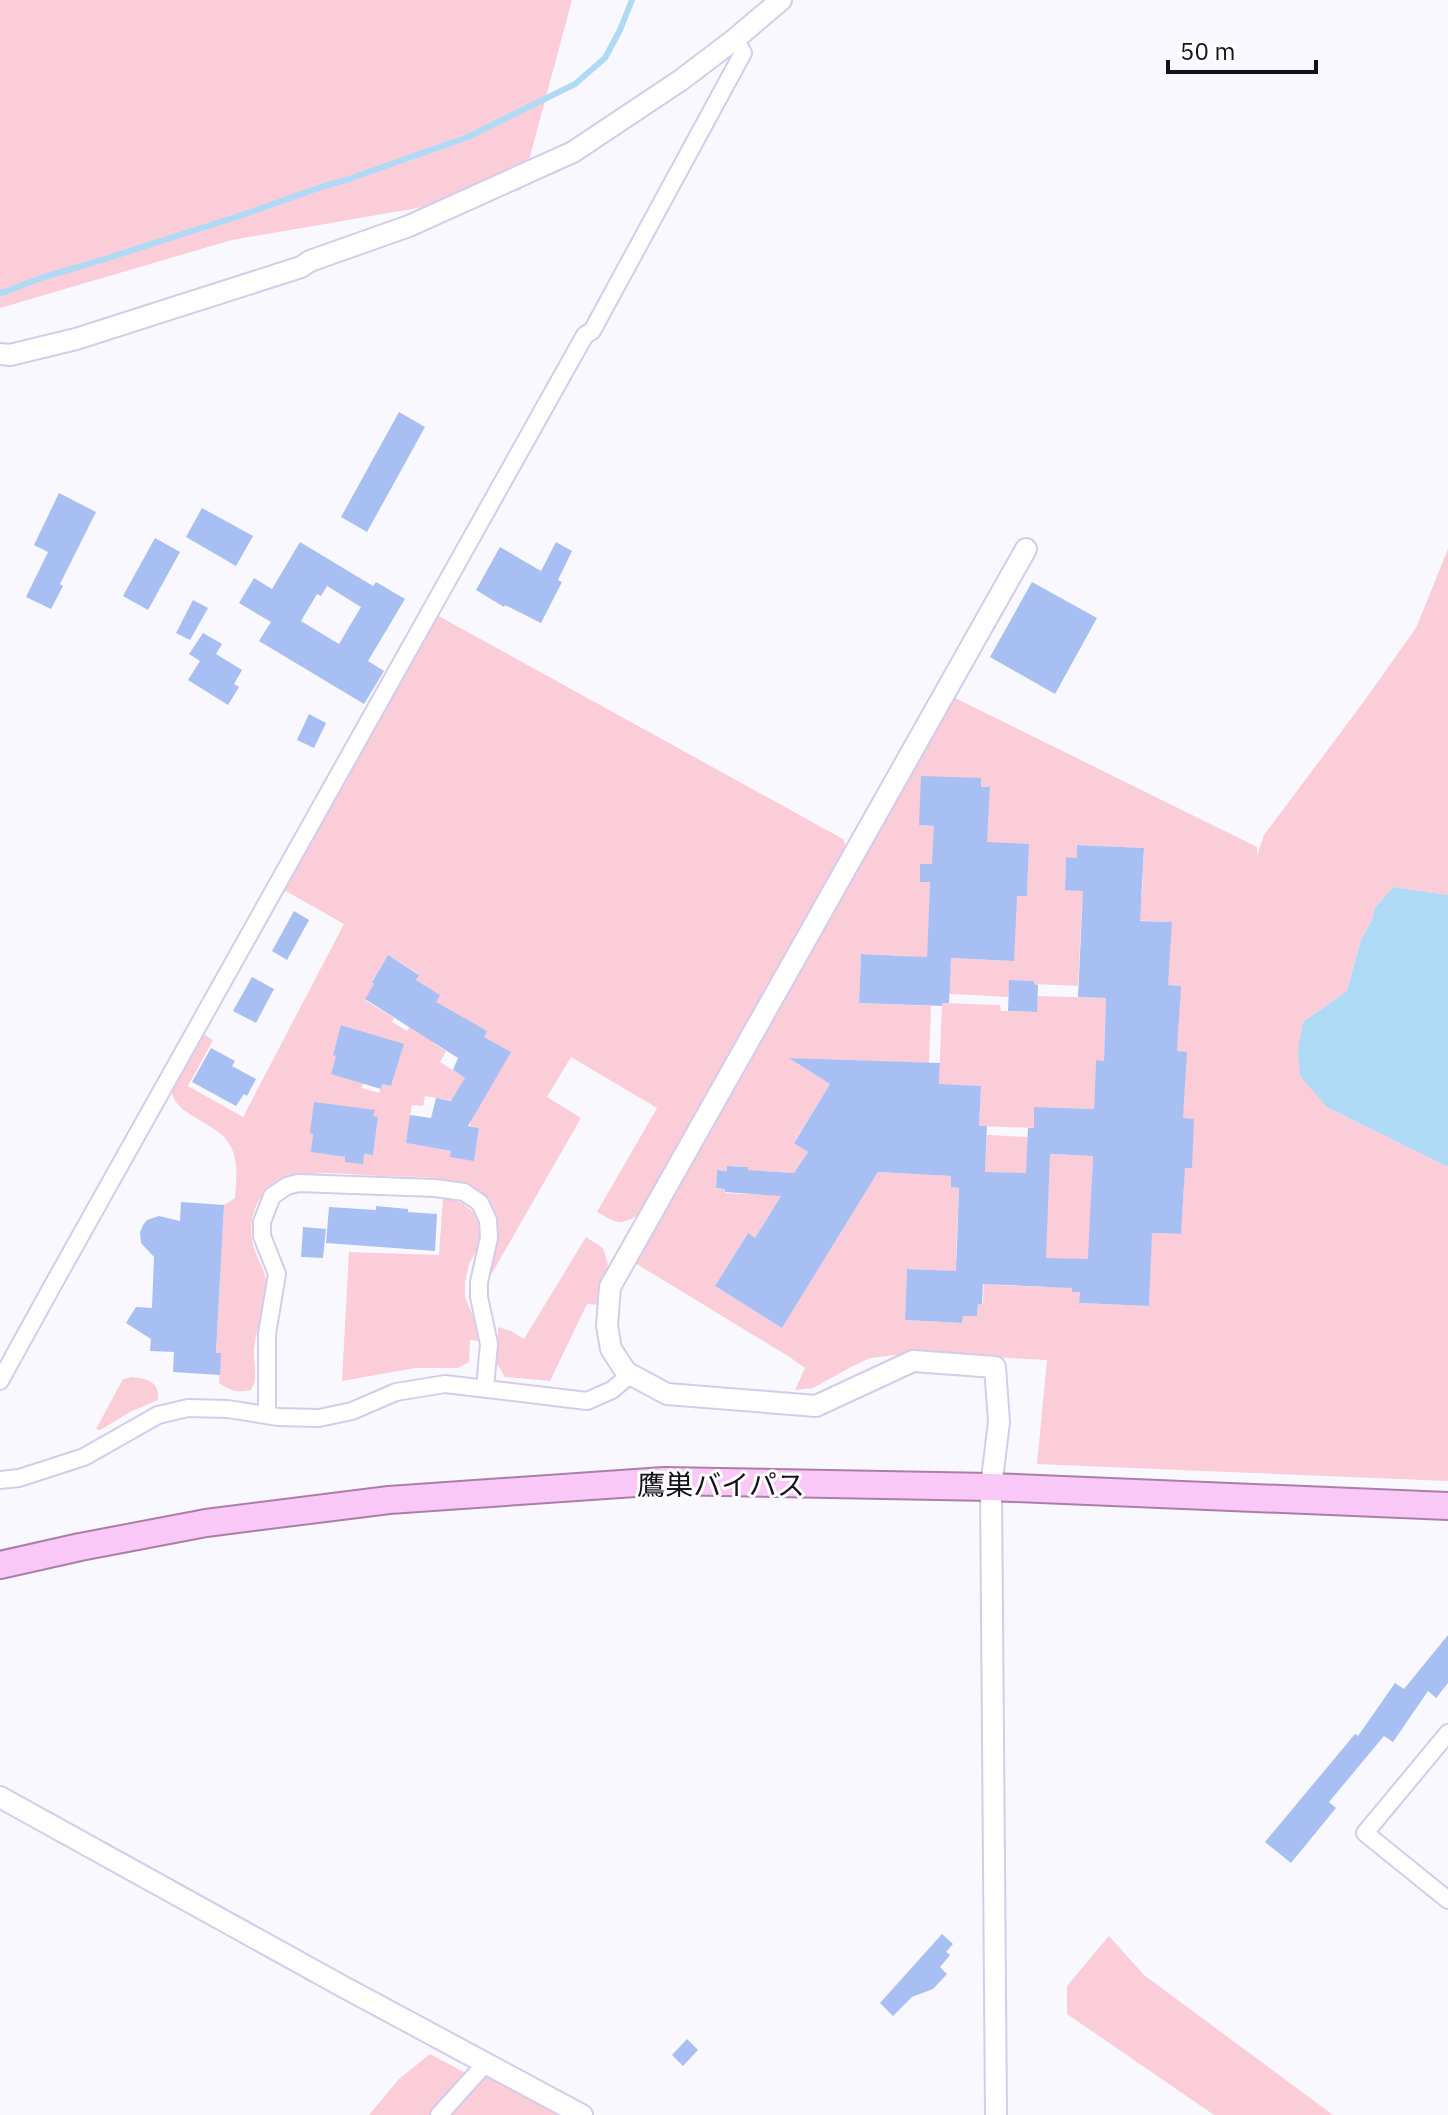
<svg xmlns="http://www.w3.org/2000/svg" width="1448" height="2115" font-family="'IBM Plex Sans','Noto Sans JP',sans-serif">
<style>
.green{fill:#facdd9;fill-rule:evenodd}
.water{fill:#afdaf6}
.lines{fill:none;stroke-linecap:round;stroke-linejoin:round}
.stream{stroke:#afdaf6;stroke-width:6}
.building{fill:#a8bff3;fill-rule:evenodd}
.minor-casing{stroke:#d4cceb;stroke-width:20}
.tertiary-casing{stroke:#d4cceb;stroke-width:24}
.trunk-casing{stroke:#a97fa8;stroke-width:30}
.minor{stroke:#fff;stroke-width:16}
.tertiary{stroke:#fff;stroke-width:20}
.trunk{stroke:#fac8f6;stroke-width:26}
.labels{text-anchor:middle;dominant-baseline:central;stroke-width:6;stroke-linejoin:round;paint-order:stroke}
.street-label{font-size:28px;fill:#16121d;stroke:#fff}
</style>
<rect width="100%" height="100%" fill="#faf8ff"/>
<g class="green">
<polygon points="0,0 572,0 521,190 232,240 0,308"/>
<path d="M 1448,549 L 1448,895 L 1394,887 L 1375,907 L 1372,920 L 1361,940 L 1347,991 L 1303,1022 L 1327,1107 L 1448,1167 L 1448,1481 L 1037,1464 L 1047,1360 L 913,1353 L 870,1358 L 851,1367 L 813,1388 L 795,1390 L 805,1368 L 788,1356 L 635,1263 L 955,698 L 1257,847 L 1257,856 L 1264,835 L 1362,704 L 1416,628 ZM 922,776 L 981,787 L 975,842 L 1029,845 L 1027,896 L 959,893 L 1014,961 L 951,958 L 951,968 L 934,968 L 933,993 L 1008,997 L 1010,980 L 1034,981 L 1034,984 L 1078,986 L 1082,905 L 1097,891 L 1065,889 L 1066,857 L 1077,858 L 1078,845 L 1144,848 L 1142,896 L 1109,895 L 1107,919 L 1171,922 L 1112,982 L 1180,986 L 1178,1035 L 1119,1048 L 1186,1052 L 1184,1100 L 1129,1116 L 1184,1183 L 1181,1234 L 1129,1232 L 1117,1253 L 1151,1255 L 1149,1306 L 1079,1303 L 1080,1292 L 1072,1291 L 1073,1259 L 1105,1260 L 1090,1232 L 1093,1156 L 1027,1153 L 1028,1137 L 987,1135 L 985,1172 L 1049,1174 L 1044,1287 L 997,1285 L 984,1280 L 983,1304 L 978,1304 L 977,1316 L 963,1316 L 962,1323 L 905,1320 L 907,1269 L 970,1272 L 956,1257 L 959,1188 L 951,1187 L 951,1176 L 878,1172 L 782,1328 L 715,1286 L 747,1234 L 755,1238 L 785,1190 L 746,1194 L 726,1193 L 725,1189 L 716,1188 L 717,1170 L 727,1171 L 728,1166 L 748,1167 L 748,1170 L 794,1173 L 808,1152 L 794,1142 L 830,1084 L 790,1058 L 929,1063 L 931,1006 L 859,1003 L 861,954 L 914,956 L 927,962 L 930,882 L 920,882 L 920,865 L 932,864 L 953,827 L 920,825 Z"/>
<path d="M 435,614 L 843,839 L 848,851 L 638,1215 C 619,1227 615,1222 597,1212 L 657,1108 L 571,1057 L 547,1097 L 581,1118 L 491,1275 L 485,1272 C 506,1234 504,1192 455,1181 C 431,1176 407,1177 382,1176 C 351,1175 287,1165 265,1191 C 251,1209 247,1232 256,1254 C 260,1263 266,1273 266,1283 C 267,1300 256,1330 254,1349 C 253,1363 259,1378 251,1390 C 237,1393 231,1391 219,1383 L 221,1353 L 216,1353 L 224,1205 L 235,1198 C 236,1180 239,1164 231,1147 C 219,1121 168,1115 172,1087 L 202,1033 L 213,1040 L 188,1086 L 243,1117 L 344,924 L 284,890 ZM 388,955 L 419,974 L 416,980 L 440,995 L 420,1027 L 412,1022 L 407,1031 L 392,1022 L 394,1018 L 365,1000 L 374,984 L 372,981 ZM 342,1025 L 376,1036 L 402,1050 L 391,1086 L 382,1084 L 379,1093 L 362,1088 L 363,1083 L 331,1074 L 336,1056 L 333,1054 ZM 486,1031 L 484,1037 L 510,1052 L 462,1084 L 465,1078 L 440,1062 L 446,1051 L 433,1043 L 439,1033 ZM 425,1096 L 460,1102 L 471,1117 L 470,1126 L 479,1128 L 474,1161 L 451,1151 L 406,1143 L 412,1105 L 423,1106 ZM 350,1113 L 378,1117 L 373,1155 L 364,1154 L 362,1164 L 345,1157 L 312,1152 L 313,1134 Z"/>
<polygon points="1038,996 1106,998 1104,1061 1096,1061 1094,1109 1035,1107 1034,1128 979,1126 981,1086 939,1085 942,1003 1000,1005 1001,1011 1036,1012"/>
<polygon points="443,1197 462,1203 474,1213 481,1229 478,1248 469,1264 465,1282 465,1297 475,1321 478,1341 470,1340 469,1362 458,1368 415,1368 342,1381 349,1252 439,1255"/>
<polygon points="586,1237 603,1248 608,1264 600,1305 587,1304 550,1381 505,1377 497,1364 498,1327 511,1331 524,1339"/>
<path d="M 132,1377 C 147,1379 160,1381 158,1400 L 132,1411 L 100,1430 L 96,1429 L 123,1379 Z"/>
<polygon points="1109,1936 1144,1975 1333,2115 1214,2115 1067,2014 1067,1986"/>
<polygon points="430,2054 473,2077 486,2063 582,2115 369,2115 399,2079"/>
</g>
<polygon class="water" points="1394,887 1448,895 1448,1167 1327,1107 1300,1076 1298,1050 1303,1022 1347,991 1361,940 1372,920 1375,907"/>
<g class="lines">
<polyline class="stream" points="0,292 2,293 44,277 102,260 245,214 324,186 343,181 468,137 575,84 605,58 620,30 632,0"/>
</g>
<g class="building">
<polygon points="399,412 425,427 367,532 341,517"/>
<polygon points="59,493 96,512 60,584 63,586 51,609 26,597 48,552 34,545"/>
<polygon points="202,508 253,536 236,566 186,537"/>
<polygon points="155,538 180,552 148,610 123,596"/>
<path d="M 300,542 L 373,586 L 376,582 L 405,599 L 368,661 L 384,671 L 364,704 L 259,641 L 271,622 L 239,603 L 254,578 L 272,589 ZM 327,586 L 361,607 L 339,644 L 301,621 L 317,594 L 321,596 Z"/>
<polygon points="556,542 572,551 558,580 562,582 541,623 505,605 504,607 476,590 500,547 541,571"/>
<polygon points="1032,582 1097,618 1055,694 990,657"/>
<polygon points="193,600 208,608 190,640 176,633"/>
<polygon points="203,633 222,644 216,654 242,670 234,684 239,687 228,705 188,680 200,661 189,654"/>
<polygon points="309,714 326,723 314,748 297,740"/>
<polygon points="921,776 981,778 981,787 990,787 987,842 1029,844 1027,896 1017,896 1014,961 951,958 949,1003 942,1003 942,1006 859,1003 861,954 927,957 930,882 920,882 920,864 932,864 934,826 919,825"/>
<path d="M 1077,845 L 1144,848 L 1140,921 L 1172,922 L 1168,985 L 1181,986 L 1177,1051 L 1187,1052 L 1183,1118 L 1194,1119 L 1192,1168 L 1185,1168 L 1181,1234 L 1152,1233 L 1149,1306 L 1079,1303 L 1080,1292 L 1072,1292 L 1072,1288 L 983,1284 L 982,1304 L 978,1304 L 977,1316 L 963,1316 L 962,1323 L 905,1320 L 907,1269 L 956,1271 L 959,1188 L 951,1187 L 951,1176 L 878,1172 L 782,1328 L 715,1286 L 748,1233 L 755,1238 L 781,1196 L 725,1192 L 725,1189 L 716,1188 L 717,1170 L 727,1171 L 727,1166 L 748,1167 L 748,1170 L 794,1173 L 808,1152 L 794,1143 L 830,1084 L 789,1058 L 940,1063 L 939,1084 L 981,1086 L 979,1126 L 987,1126 L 985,1172 L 1026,1173 L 1028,1128 L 1034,1128 L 1034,1107 L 1094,1109 L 1096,1060 L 1104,1061 L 1106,998 L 1078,997 L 1083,891 L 1065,890 L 1066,857 L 1077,858 ZM 1050,1154 L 1093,1156 L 1088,1259 L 1046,1258 Z"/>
<polygon points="294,911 309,920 287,960 272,951"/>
<polygon points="388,955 419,975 416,980 440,995 436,1002 487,1031 484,1037 511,1052 468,1126 479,1128 474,1161 450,1157 451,1151 406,1143 410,1115 431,1118 436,1098 451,1101 465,1078 453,1070 458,1058 365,999 374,984 372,982"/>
<polygon points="252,977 274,989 256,1023 233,1011"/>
<polygon points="1009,980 1034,981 1034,984 1038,985 1037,1012 1008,1011"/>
<polygon points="341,1025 404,1044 391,1086 382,1084 381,1089 331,1074 336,1056 333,1055"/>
<polygon points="211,1048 235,1061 232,1066 256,1079 247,1096 244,1094 236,1106 192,1082"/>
<polygon points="314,1102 375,1110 373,1116 378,1117 373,1155 364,1154 363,1164 345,1162 345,1157 311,1152 313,1134 310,1133"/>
<polygon points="181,1202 224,1205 216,1353 221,1353 220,1375 173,1372 174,1352 150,1351 151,1339 126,1323 136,1307 152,1308 154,1257 141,1243 140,1232 143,1225 147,1220 159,1216 180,1221"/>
<polygon points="376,1206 408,1209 408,1212 437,1214 435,1251 326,1243 329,1207 376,1210"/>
<polygon points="303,1227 326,1229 323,1258 301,1257"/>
<polygon points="1448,1635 1448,1683 1436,1698 1428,1691 1393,1742 1384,1736 1329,1802 1336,1808 1291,1863 1265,1842 1355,1734 1358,1736 1395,1683 1404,1689"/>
<polygon points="942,1934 953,1944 946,1952 950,1955 940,1967 947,1974 933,1989 912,1997 893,2016 880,2003"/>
<polygon points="687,2039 698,2050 683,2066 672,2055"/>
</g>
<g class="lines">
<g class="minor-casing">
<g id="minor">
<path d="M 0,1381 C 192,1031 391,685 585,335 L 592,331 L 743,53 L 735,39"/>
<polyline points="267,1415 267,1334 277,1274 262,1236 262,1222 272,1196 287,1186 298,1183 435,1188 464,1192 480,1203 488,1220 489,1238 479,1282 479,1297 489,1344 485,1388"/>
<polyline points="0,1480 19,1478 84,1457 158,1415 188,1408 228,1409 278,1417 319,1418 352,1411 396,1392 445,1384 587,1401 612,1390 631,1374"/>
<polyline points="1448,1733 1365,1833 1448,1900"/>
<polyline points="439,2115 486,2063"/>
</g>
</g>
<g class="tertiary-casing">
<g id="tertiary">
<polyline points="0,354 10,355 76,339 301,267 310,261 409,226 573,152 681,80 735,39 781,0"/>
<polyline points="0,1797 340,1985 582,2115"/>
<polyline points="996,2115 991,1487 999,1422 995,1367 913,1361 816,1406 667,1394 626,1372 611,1349 607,1326 610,1287 1026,549"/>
</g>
</g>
<g class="trunk-casing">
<polyline id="trunk" points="0,1565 80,1547 206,1523 389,1500 664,1481 991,1487 1448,1506"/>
</g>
<use href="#minor" class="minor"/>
<use href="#tertiary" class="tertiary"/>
<use href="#trunk" class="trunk"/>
</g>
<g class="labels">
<g class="street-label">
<text x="721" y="1484">鷹巣バイパス</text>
</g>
</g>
<path d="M1168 60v12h148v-12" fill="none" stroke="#16121d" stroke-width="4"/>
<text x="1180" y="60" font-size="24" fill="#16121d" stroke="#ffffff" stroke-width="6" paint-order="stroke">50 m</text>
</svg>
